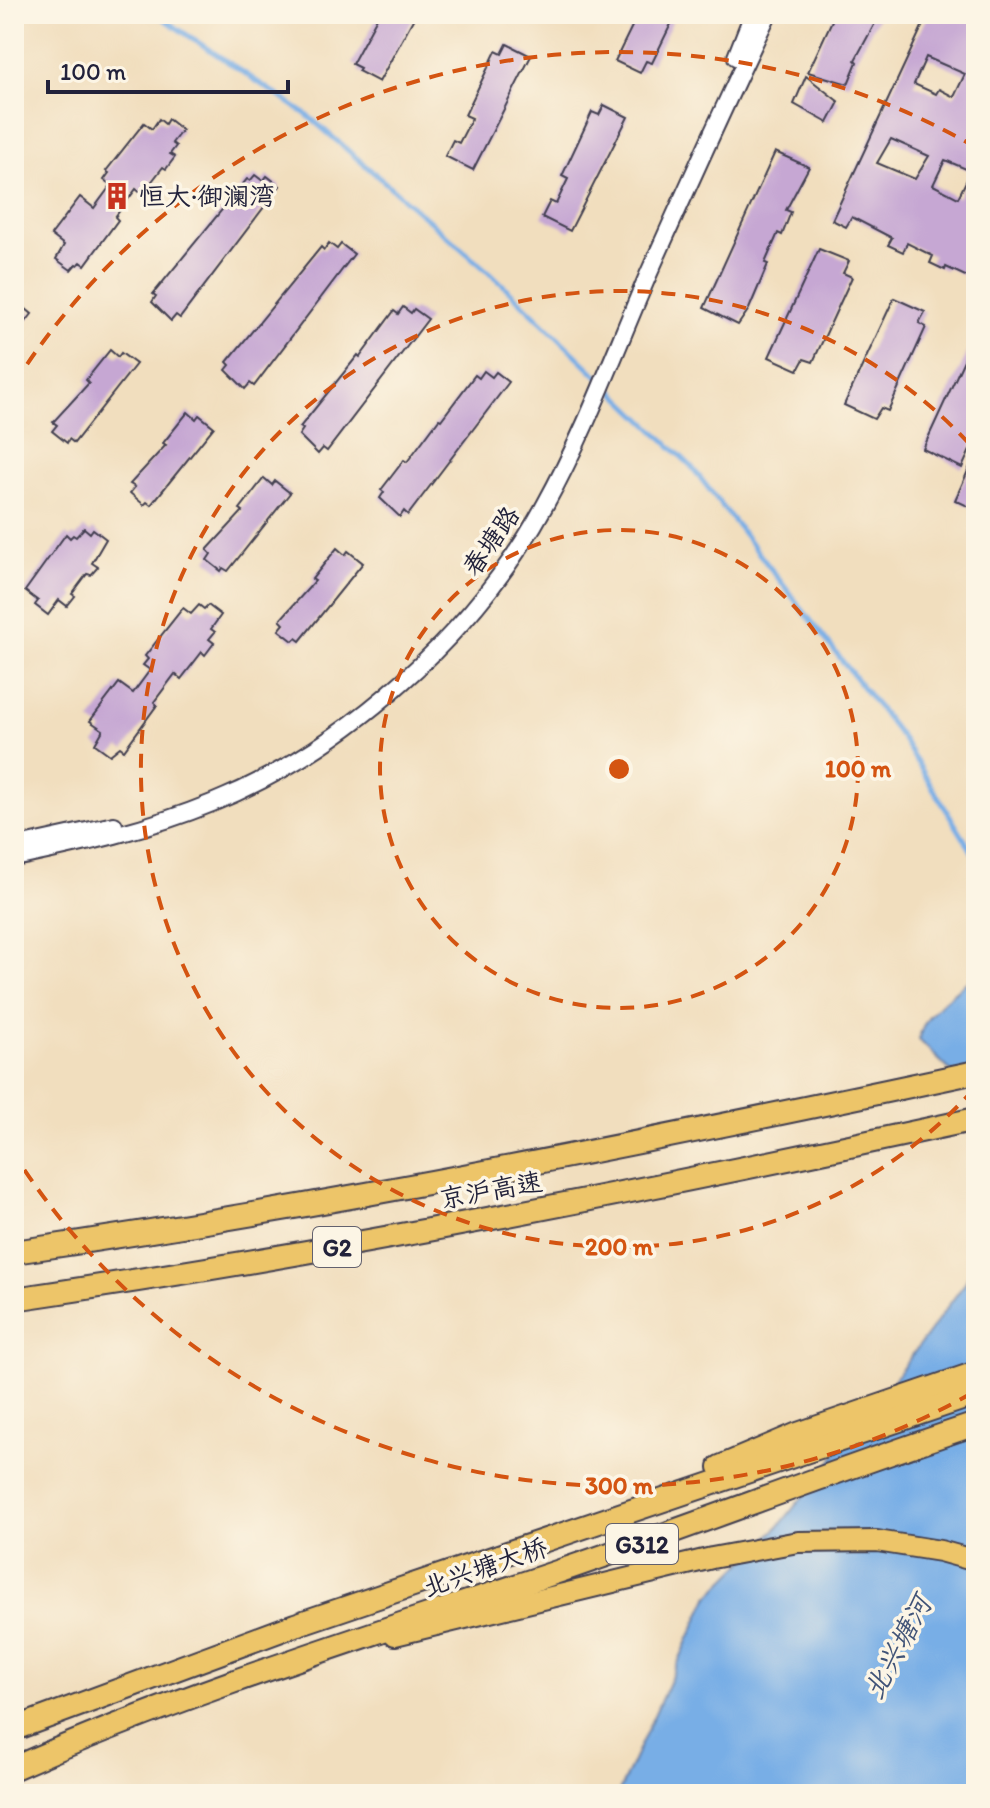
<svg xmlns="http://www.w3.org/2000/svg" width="990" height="1808" font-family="Itim,'LXGW WenKai TC',sans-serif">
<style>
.water{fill:#78aee6;stroke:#4d6890;stroke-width:2}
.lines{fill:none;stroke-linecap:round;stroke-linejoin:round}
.stream{stroke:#78aee6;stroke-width:5}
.building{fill:#c6a7d3;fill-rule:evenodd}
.minor-casing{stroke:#413e4f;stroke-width:20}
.major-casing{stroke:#413e4f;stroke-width:24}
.highway-casing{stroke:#413e4f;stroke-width:26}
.minor{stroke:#fff;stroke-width:16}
.major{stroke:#edc569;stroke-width:20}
.highway{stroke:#edc569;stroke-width:22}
.ring{fill:none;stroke:#d45411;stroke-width:4;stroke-dasharray:14 10}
.labels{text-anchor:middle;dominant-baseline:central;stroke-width:7;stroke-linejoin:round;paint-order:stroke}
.shield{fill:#fcf5e5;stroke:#63616e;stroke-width:2}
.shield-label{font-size:24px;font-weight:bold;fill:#22223b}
.poi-label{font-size:26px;fill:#22223b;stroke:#fcf5e5;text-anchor:start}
.street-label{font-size:26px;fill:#22223b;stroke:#fcf5e5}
.water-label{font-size:28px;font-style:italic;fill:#405377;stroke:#fcf5e5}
.centre{fill:#d45411;stroke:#fcf5e5;stroke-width:4}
.ring-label{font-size:24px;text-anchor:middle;font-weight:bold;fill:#d45411;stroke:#fcf5e5;stroke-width:7;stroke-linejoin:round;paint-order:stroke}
</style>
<rect width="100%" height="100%" fill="#fcf5e5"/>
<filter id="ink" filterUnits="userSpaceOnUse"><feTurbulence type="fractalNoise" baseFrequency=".0125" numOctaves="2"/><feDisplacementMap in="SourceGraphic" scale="16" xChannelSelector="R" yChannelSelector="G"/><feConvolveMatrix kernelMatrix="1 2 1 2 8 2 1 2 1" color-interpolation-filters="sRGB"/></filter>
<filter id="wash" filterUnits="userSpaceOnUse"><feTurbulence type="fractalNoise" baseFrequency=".006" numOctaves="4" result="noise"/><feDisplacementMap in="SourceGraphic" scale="32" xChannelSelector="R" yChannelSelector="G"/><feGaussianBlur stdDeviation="1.8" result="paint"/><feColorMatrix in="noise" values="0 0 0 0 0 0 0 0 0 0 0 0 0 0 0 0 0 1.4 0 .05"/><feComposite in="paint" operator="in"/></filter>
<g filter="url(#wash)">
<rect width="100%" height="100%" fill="#f1debe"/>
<g class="water">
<path d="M 976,974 L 976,1096 L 919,1040 C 922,1013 957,991 976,974 Z"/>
<polygon points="976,1259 976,1794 618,1794 708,1597 780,1525 877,1403 965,1283"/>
</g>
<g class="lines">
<polyline class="stream" points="156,14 307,115 500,282 691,466 902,738 976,858"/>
</g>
<g id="blocks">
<g class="building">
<polygon points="379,14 416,14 379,82 358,71 360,68 352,64"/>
<polygon points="638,14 671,14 668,20 672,22 652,63 646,61 640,73 615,61"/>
<polygon points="835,14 880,14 855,60 857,62 848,84 808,72"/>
<path d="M 928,14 L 976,14 L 976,281 L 946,267 L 945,270 L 930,263 L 933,256 L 907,243 L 903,252 L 888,245 L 892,238 L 852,217 L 846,227 L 832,220 ZM 926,57 L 965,74 L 954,97 L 939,89 L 936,94 L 914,84 ZM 891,139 L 929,156 L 915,179 L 877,163 ZM 945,160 L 971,171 L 958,198 L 933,185 Z"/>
<polygon points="507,44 531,56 473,170 445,156 453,140 459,143 472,118 465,115 496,51 502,54"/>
<polygon points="806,76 839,102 828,123 794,104"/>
<polygon points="604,105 628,117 570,231 542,217 550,201 556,204 568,179 562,176 592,112 599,115"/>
<polygon points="159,119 165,124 168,119 182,130 172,143 176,146 170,154 175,157 166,169 163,167 142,194 136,189 115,217 118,220 85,265 81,262 78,265 76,264 71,270 56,259 64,245 51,235 80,197 94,208 111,185 104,180 109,173 106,171 144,123 152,129"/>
<polygon points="775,152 809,167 786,210 791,212 782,235 778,233 765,263 768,264 749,309 738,325 704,308"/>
<polygon points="255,175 263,181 267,176 280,186 180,318 176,315 171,321 152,302 156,296 153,294 247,179 250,181"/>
<polygon points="329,243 337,249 341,244 354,254 254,386 250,383 245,389 226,370 230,365 227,362 321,247 324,250"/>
<polygon points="819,249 849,261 843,273 852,277 813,362 804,359 798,370 769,357"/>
<polygon points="894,298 925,312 919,323 926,327 888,411 881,408 874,419 844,405"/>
<polygon points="14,299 32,314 14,337"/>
<polygon points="403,307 411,313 414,309 428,319 327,451 323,448 318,454 299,435 303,429 300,427 358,355 360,357 394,311 398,314"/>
<polygon points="976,334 976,437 962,468 923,449"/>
<polygon points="110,350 118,357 121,353 136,364 74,443 69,439 67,443 52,431 57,425 53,422 89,383 86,380"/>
<polygon points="484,371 492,377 496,372 509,382 408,515 404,511 400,517 380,498 384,492 381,490 404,460 407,462 439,419 441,420 475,375 479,378"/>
<polygon points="188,412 196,419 199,415 214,427 151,505 147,502 144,505 130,493 135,487 130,484 166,445 163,443"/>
<polygon points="976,453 976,510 955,500"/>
<polygon points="264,478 272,485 275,481 290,493 228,571 223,568 221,571 207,560 211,554 207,550 243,511 240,509"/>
<polygon points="84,528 90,533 93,529 106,539 92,563 98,567 91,575 87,574 72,594 75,596 67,606 59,600 48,615 35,605 38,601 25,591 66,534 70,538 73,535 76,537"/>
<polygon points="337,548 345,555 348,551 363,563 300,641 296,638 293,641 279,630 284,624 280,620 315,581 312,579"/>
<polygon points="199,605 204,609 208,605 221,615 211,629 215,632 209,639 214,643 205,655 202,652 181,679 175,674 154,702 157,705 124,750 120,747 110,755 95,744 103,730 90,721 119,683 133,693 150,670 143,665 148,659 145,656 183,608 191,614"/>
</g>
</g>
</g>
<g filter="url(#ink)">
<use href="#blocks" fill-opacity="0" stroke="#413e4f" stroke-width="2"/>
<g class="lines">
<g class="minor-casing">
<g id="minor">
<polyline points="736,57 753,14"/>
<polyline points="14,847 114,825"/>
<path d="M 14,858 C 81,844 149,829 212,803 C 346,749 476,632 545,505 C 586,431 615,351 649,273 C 688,186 727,100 768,14"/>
</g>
</g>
<g class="major-casing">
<polyline id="major" points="395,1635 712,1558 798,1542 877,1541 940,1551 976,1561"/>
</g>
<g class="highway-casing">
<g id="highway">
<path d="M 14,1252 C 337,1205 657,1140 976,1072"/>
<path d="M 14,1299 C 337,1252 657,1188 976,1119"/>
<polyline points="720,1467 798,1434 976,1373"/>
<polyline points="14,1729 295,1625 976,1394"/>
<path d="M 14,1768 C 191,1690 377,1633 560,1571 C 699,1524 836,1470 976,1424"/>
</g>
</g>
<use href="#minor" class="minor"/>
<use href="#major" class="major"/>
<use href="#highway" class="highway"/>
</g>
</g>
<g class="ring">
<circle cx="619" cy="769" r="239"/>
<path d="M974 1089A478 478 0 1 1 974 449"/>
<path d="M972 1393A717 717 0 0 1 14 1154M14 384A717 717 0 0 1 972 145"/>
</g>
<defs>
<g id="building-bare" transform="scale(2.16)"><path d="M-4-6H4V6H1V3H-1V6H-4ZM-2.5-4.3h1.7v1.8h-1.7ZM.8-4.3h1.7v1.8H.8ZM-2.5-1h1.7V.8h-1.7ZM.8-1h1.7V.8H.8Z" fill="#c8321e" stroke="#fcf5e5" stroke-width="2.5" paint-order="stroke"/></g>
</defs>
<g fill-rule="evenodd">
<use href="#building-bare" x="117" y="196"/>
</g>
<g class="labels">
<g class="shield">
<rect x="313" y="1227" width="48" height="40" rx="6"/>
<rect x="606" y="1524" width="72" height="40" rx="6"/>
</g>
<g class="shield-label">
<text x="337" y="1247">G2</text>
<text x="642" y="1544">G312</text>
</g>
<g class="poi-label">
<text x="139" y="196">恒大·御澜湾</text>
</g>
<g class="street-label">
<text transform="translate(491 541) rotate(-55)">春塘路</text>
<text transform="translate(491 1190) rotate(-10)">京沪高速</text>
<text transform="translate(485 1567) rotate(-19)">北兴塘大桥</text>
</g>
<g class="water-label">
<text transform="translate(897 1647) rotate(-62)">北兴塘河</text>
</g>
</g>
<circle cx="619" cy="769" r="12" class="centre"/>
<g class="ring-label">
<text x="858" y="777">100 m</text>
<text x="619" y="1255">200 m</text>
<text x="619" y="1494">300 m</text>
</g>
<rect width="990" height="1808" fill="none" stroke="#fcf5e5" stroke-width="48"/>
<path d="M48 80v12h240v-12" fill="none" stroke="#22223b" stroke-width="4"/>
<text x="60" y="80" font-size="24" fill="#22223b" stroke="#fcf5e5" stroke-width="6" paint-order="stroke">100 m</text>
</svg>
